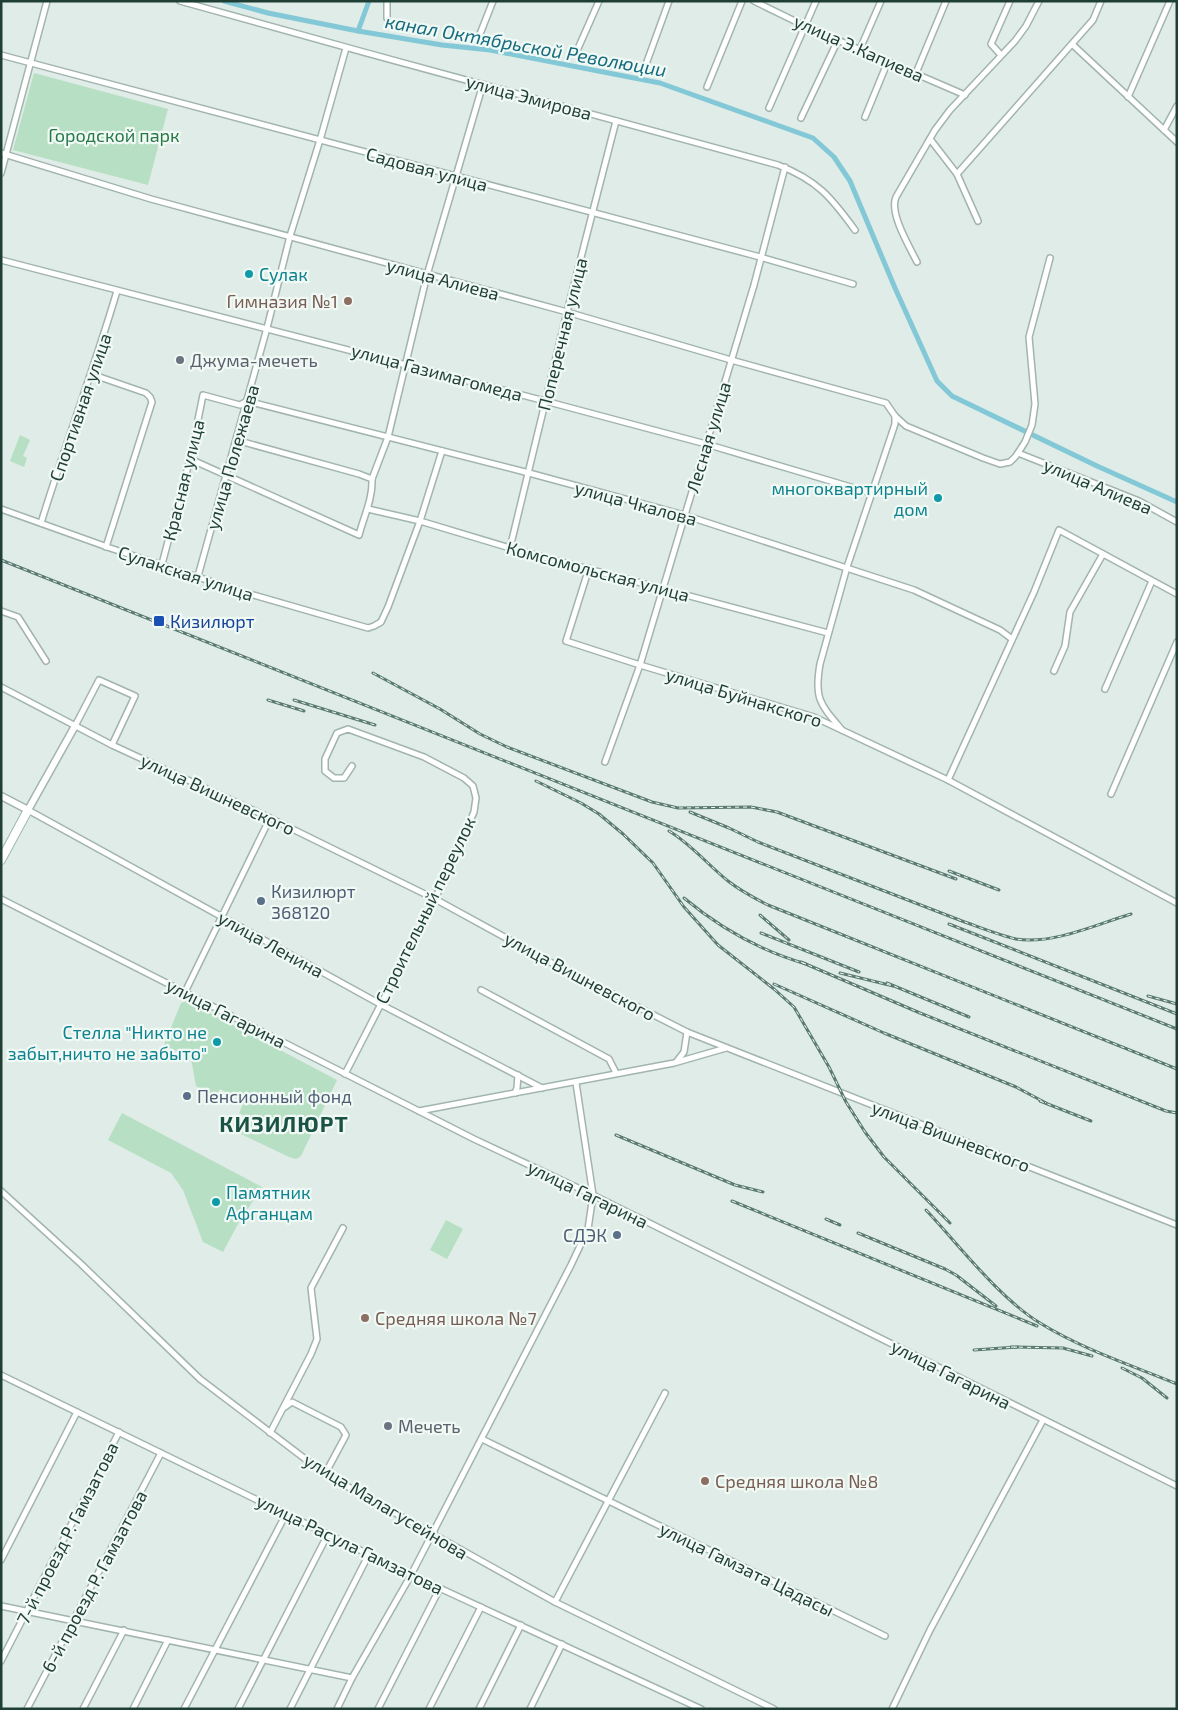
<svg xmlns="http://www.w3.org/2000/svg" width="1178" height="1710" font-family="'Exo 2',sans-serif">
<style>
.park{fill:#b7dfc3}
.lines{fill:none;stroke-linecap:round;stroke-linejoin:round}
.canal{stroke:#83c8d6;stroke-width:5}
.minor-casing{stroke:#a2b4ae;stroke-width:8}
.tertiary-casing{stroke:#a2b4ae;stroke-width:9}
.secondary-casing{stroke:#9db9b0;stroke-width:10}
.minor{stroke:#fff;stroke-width:5}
.tertiary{stroke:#fff;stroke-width:6}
.secondary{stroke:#fff;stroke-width:8}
.rail-casing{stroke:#5a7a72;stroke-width:3}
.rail{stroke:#f1f9f5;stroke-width:1;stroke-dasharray:4;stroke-linecap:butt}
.culture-dot{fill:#0f9aa8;stroke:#f1f9f5;stroke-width:2}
.education-dot{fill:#8d6e63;stroke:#f1f9f5;stroke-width:2}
.worship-dot{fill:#6b7280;stroke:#f1f9f5;stroke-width:2}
.transit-dot{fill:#1a4fb4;stroke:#f1f9f5;stroke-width:2}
.service-dot{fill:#5c6f8a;stroke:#f1f9f5;stroke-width:2}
.labels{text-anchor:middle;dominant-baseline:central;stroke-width:4.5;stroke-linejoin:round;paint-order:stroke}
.street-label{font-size:18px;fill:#1f3e36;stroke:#f1f9f5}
.park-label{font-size:18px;fill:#267847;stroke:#f1f9f5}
.culture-label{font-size:18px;fill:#0d838f;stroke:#f1f9f5;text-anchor:start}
.education-label{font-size:18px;fill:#785e54;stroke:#f1f9f5;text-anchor:start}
.worship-label{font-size:18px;fill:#5b616d;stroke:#f1f9f5;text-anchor:start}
.transit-label{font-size:18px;fill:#164399;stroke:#f1f9f5;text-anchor:start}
.service-label{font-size:18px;fill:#4e5e75;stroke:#f1f9f5;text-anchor:start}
.water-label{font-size:19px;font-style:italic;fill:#156b7f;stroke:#f1f9f5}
.district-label{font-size:22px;font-weight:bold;letter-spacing:1px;fill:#1a5245;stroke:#f1f9f5}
</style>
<rect width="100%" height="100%" fill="#e0ece7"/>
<g class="park">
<polygon points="34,73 168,109 148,185 13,150"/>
<polygon points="20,435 30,440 23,456 27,458 24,467 10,461"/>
<polygon points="187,1001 337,1080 301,1156 296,1159 289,1157 239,1133 247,1117 239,1113 244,1102 220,1089 215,1098 196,1086 191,1058 164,1045 181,1003"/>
<polygon points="122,1113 262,1187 238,1224 223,1252 203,1242 183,1190 171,1173 108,1140"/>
<polygon points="446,1220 463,1229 447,1259 430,1250"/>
</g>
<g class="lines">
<g class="canal">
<polyline points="224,1 268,13 358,31 442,45 490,50 660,83 813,138 834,157 850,181 895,288 937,381 952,396 1097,466 1177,502"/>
<polyline points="358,31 369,1"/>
</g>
<g class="minor-casing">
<g id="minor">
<path d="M 180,1 C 379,57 579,111 778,165 C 817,180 831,197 855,230"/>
<polyline points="387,1 387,18"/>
<polyline points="754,1 805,26 965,95"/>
<polyline points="480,34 493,1"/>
<polyline points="1073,45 1177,142"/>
<polyline points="860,49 881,1"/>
<polyline points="576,53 599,1"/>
<polyline points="1,55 760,257 853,284"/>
<polyline points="1001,55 991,44 1010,1"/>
<polyline points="645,67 669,1"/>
<polyline points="916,73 946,1"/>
<polyline points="707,87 742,1"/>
<polyline points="1128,97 1170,1"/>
<polyline points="769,108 816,1"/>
<polyline points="865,117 888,61"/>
<polyline points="801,118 838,40"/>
<polyline points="1164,130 1177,106"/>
<polyline points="930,139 957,174 978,221"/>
<path d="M 1,153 L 151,199 L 567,312 L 731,360 L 886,403 L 895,416 L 895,424 L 847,567 L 820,664 C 814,699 820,704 842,730"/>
<polyline points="1,173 47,1"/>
<polyline points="957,174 1093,20 1101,1"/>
<polyline points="1,260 545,401 706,444 871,493"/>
<path d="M 917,262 C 909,246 889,213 896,197 L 935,130 L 950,110 L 1015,41 L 1026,26 L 1039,1"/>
<polyline points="91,374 146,393 150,397 152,402 106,547"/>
<polyline points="895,416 906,426 983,458 1000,464 1010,462 1016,456 1025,442 1032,425 1035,404 1029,337 1050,258"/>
<polyline points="1018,453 1139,501 1177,522"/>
<path d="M 190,459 L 359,535 C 364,516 373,498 372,479 L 359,474 L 236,440"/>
<polyline points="372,479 388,437 427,275 483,84"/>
<polyline points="1,509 110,548 243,592 368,628 374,626 381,622 388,607 420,521 442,451"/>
<polyline points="368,509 420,521 510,548 828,633"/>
<path d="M 41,523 C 65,445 94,369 117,291"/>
<polyline points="510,548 567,312 616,121"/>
<polyline points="162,564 190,459 203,395 240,405 247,401 529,473 684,515 914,590 1000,630 1012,639"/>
<polyline points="589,568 566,641 640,665 814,717 948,780 1177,903"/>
<polyline points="198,576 267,328 290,236 320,140 346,48"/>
<polyline points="1,611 18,617 46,661"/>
<polyline points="1054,671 1065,646 1070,612 1103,554"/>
<polyline points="1,687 112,745 270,818 435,899 550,962 687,1032 1177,1225"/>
<polyline points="1105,689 1152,581"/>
<polyline points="75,726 99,680 135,696 112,745"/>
<polyline points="605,762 640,665 754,285 785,167"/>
<polyline points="948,780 1034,592 1059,530 1177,594"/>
<polyline points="1111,794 1177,642"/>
<polyline points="28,810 380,1004 542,1088"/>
<polyline points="1,899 474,1139 593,1195 1177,1486"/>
<polyline points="481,990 609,1059 616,1073"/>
<polyline points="185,992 270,818"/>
<polyline points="677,1061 684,1052 687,1032"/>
<polyline points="345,1074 435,899 474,812 476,798 473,786 464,778 424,757 348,729 337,733 325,759 325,771 334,778 344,778 352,766"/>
<polyline points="515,1093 517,1088 518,1075"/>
<polyline points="419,1111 674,1063 726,1048"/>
<polyline points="1,1191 81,1264 200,1379 325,1474 555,1602 774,1709"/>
<polyline points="1,1375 407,1573 701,1709"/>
<polyline points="285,1407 292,1402 341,1427 346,1435 325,1474"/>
<polyline points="270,1433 311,1354 317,1339 311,1288 343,1228"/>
<polyline points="482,1439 885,1636"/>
<polyline points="1,1560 77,1412"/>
<polyline points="555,1602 665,1393"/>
<polyline points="1,1606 352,1678"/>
<polyline points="1,1661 119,1432"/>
<polyline points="27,1709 161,1453"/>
<polyline points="83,1709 124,1630"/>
<polyline points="133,1709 168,1640"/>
<polyline points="184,1709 286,1514"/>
<polyline points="238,1709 328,1534"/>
<polyline points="290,1709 369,1554"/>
<polyline points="337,1709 352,1678 411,1575 571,1265 588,1229 593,1195 576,1083"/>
<polyline points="378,1709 440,1588"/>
<polyline points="429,1709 481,1607"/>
<polyline points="479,1709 521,1625"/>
<polyline points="530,1709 562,1644"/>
<polyline points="892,1709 930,1630 1043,1420"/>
</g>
</g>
<g class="tertiary-casing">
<polyline id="tertiary" points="1,796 28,810 75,726"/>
</g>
<g class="secondary-casing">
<polyline id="secondary" points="1,860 28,810"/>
</g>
<use href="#minor" class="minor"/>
<use href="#tertiary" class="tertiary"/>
<use href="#secondary" class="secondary"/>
<g class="rail-casing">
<g id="rail">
<polyline points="1,560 1177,1029"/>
<polyline points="373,673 440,709 480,734 507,747 652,802 678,808 751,807 777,812 956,879"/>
<polyline points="268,700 304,711"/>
<polyline points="294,700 375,725"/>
<polyline points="536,781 581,803 599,814 623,834 653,863 684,907 718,945 774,989 794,1007 829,1067 846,1102 865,1132 884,1157 950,1223"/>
<path d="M 690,812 L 729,828 L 758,842 L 962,921 C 979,927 998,935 1016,939 C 1053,945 1097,924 1131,914"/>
<path d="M 669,831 C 691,844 708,865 728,881 C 741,891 754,898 768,905 L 1177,1069"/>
<polyline points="949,871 999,890"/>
<path d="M 684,898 C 720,928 761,951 806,964"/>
<polyline points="760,915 789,940"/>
<polyline points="949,924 1177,1014"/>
<polyline points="761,933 859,972"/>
<polyline points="801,962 920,1013 1166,1111 1177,1113"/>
<polyline points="840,973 893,986"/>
<polyline points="887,983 969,1017"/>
<polyline points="774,984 884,1033 1016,1087 1046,1103"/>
<polyline points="1148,996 1177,1004"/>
<polyline points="1040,1101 1091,1121"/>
<polyline points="616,1135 735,1185 763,1192"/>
<polyline points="732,1201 1037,1326"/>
<path d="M 926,1210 C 959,1245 999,1298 1040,1323 C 1082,1349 1131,1365 1177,1384"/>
<polyline points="826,1219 840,1225"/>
<polyline points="858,1233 945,1269 956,1275 996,1306"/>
<polyline points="1011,1347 1063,1348 1092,1356"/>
<polyline points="974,1350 1017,1347"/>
<polyline points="1122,1368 1142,1378 1167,1398"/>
</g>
</g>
<use href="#rail" class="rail"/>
</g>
<g class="culture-dot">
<circle cx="249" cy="274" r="5"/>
<circle cx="938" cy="498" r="5"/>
<circle cx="217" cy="1042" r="5"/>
<circle cx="216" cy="1202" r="5"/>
</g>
<g class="education-dot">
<circle cx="348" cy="301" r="5"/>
<circle cx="365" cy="1318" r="5"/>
<circle cx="705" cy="1481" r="5"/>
</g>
<g class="worship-dot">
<circle cx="180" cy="360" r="5"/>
<circle cx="388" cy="1426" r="5"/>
</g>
<rect class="transit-dot" x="153" y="615" width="12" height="12" rx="2.5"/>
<g class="service-dot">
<circle cx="261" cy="901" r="5"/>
<circle cx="187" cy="1096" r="5"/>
<circle cx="617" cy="1235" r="5"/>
</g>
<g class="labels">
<g class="street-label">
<text transform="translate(859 48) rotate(24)">улица Э.Капиева</text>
<text transform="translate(529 97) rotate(15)">улица Эмирова</text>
<text transform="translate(427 169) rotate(15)">Садовая улица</text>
<text transform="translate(443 279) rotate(15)">улица Алиева</text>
<text transform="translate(562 334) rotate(-76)">Поперечная улица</text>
<text transform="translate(437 372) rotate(15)">улица Газимагомеда</text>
<text transform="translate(80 407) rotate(-71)">Спортивная улица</text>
<text transform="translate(708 437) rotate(-73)">Лесная улица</text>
<text transform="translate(232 457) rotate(-74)">улица Полежаева</text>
<text transform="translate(183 480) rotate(-76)">Красная улица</text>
<text transform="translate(1098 486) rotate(23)">улица Алиева</text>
<text transform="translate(636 503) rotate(15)">улица Чкалова</text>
<text transform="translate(598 571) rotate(15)">Комсомольская улица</text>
<text transform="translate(186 573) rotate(18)">Сулакская улица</text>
<text transform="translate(744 697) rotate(17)">улица Буйнакского</text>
<text transform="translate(218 794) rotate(25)">улица Вишневского</text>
<text transform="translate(425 910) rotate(-64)">Строительный переулок</text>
<text transform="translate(271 944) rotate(29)">улица Ленина</text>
<text transform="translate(580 976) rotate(28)">улица Вишневского</text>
<text transform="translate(226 1013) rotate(27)">улица Гагарина</text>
<text transform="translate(951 1136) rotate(21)">улица Вишневского</text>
<text transform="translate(588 1194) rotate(26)">улица Гагарина</text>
<text transform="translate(951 1374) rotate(27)">улица Гагарина</text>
<text transform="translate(386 1506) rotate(31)">улица Малагусейнова</text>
<text transform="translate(67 1533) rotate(-63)">7-й проезд Р. Гамзатова</text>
<text transform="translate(350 1544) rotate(26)">улица Расула Гамзатова</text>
<text transform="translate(747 1569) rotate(26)">улица Гамзата Цадасы</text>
<text transform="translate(94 1581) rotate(-62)">6-й проезд Р. Гамзатова</text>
</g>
<g class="park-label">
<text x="114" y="135">Городской парк</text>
</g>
<g class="culture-label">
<text x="259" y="274">Сулак</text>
<text x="928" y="488" text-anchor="end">многоквартирный<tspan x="928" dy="21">дом</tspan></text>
<text x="207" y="1032" text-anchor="end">Стелла "Никто не<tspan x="207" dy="21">забыт,ничто не забыто"</tspan></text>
<text x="226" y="1192">Памятник<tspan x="226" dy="21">Афганцам</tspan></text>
</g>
<g class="education-label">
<text x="338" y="301" text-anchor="end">Гимназия №1</text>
<text x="375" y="1318">Средняя школа №7</text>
<text x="715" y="1481">Средняя школа №8</text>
</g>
<g class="worship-label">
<text x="190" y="360">Джума-мечеть</text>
<text x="398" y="1426">Мечеть</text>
</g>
<g class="transit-label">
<text x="170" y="621">Кизилюрт</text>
</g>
<g class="service-label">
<text x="271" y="891">Кизилюрт<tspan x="271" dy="21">368120</tspan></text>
<text x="197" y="1096">Пенсионный фонд</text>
<text x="607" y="1235" text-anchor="end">СДЭК</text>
</g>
<g class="water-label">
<text transform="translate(526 45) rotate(10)">канал Октябрьской Революции</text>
</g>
<g class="district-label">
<text x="284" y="1123">КИЗИЛЮРТ</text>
</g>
</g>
<rect width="1178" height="1710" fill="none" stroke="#1f3e36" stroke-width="5"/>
</svg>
